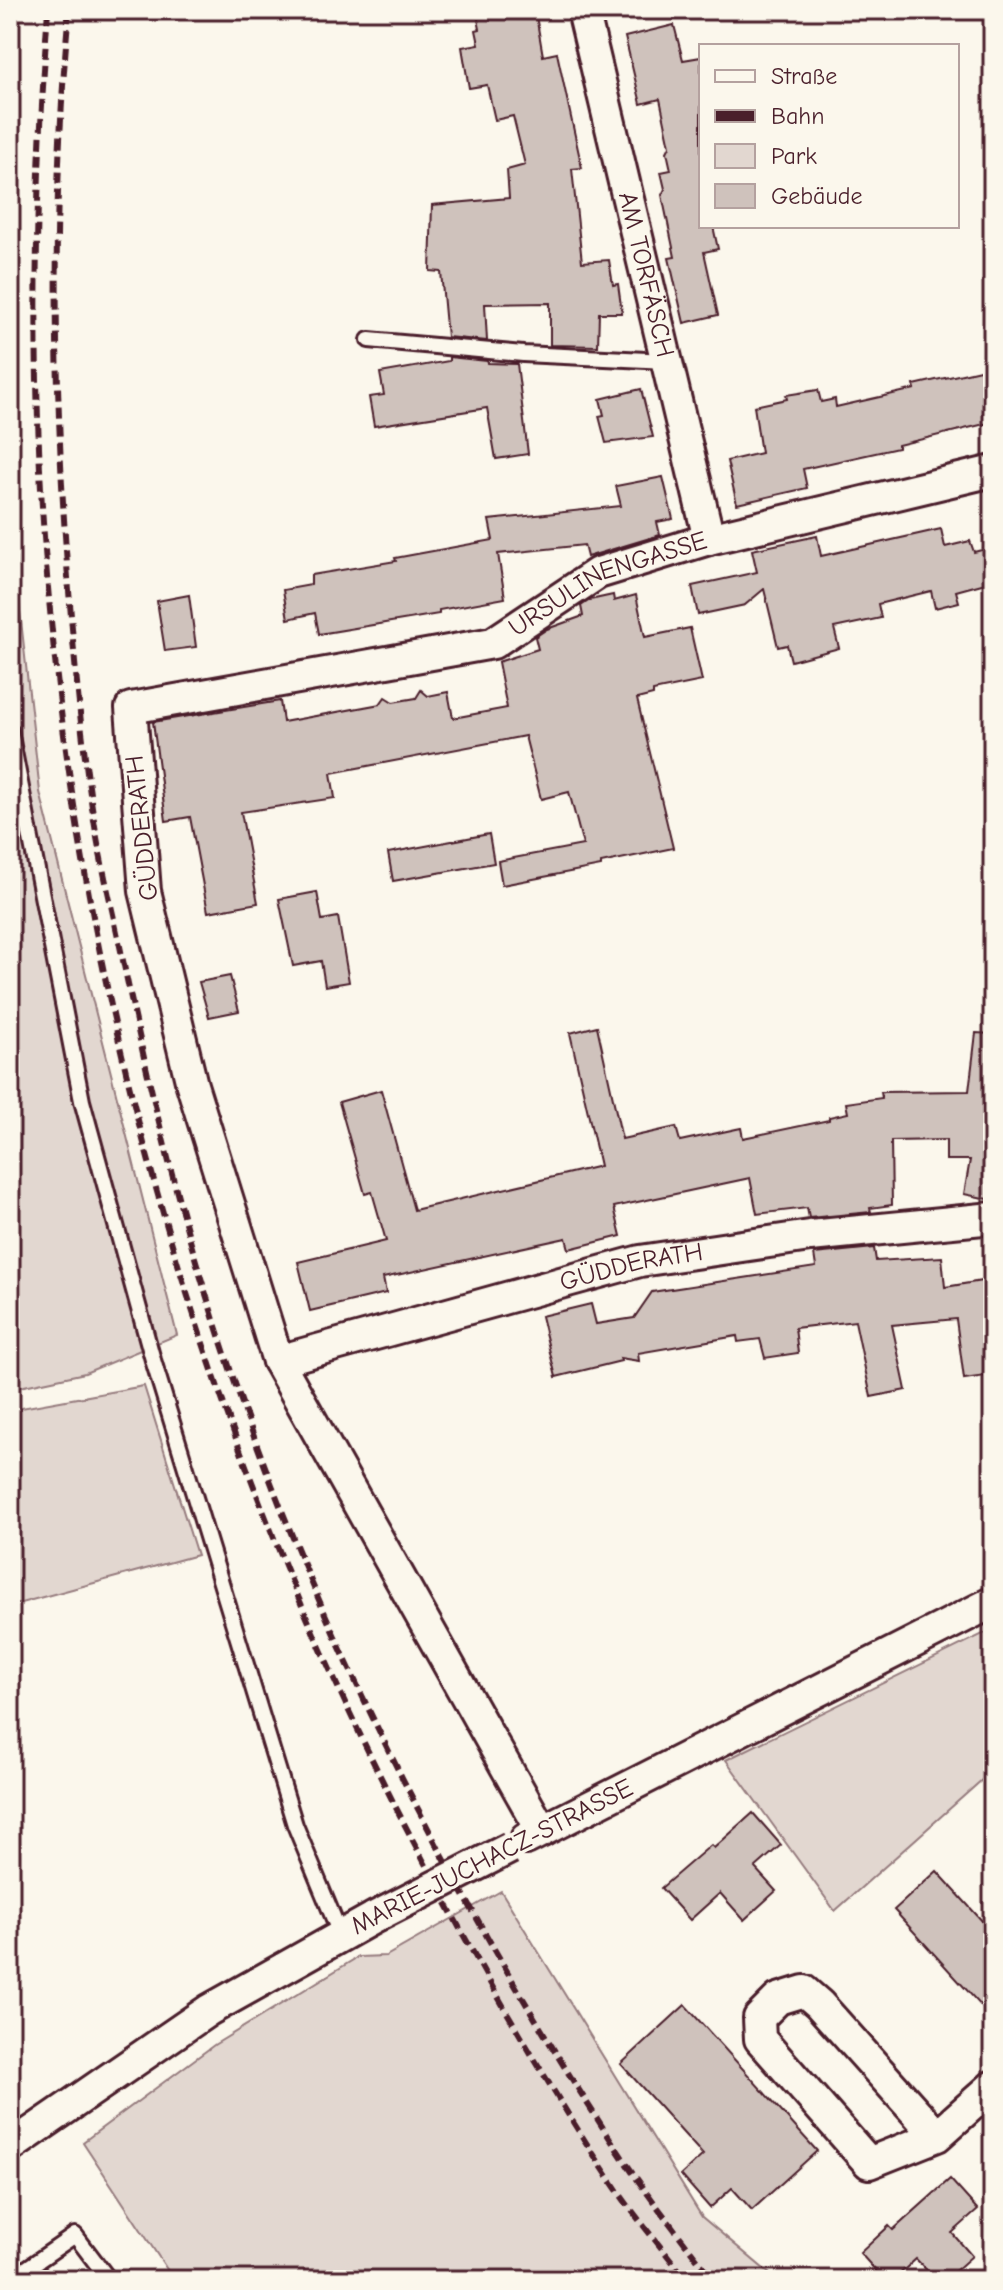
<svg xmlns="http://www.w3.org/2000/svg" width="1003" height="2290" font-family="'Comic Neue',sans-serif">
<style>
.green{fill:#e2d7d0;stroke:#967b7e;stroke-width:2}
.building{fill:#cfc2bc;stroke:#4a1f2b;stroke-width:2}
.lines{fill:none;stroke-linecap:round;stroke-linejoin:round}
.service-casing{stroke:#4a1f2b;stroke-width:20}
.minor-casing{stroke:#4a1f2b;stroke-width:36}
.service{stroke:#fbf7ec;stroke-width:14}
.minor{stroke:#fbf7ec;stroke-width:30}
.rail{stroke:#4a1f2b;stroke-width:6;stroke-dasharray:12 6;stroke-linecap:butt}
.minor-bridge-casing{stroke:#4a1f2b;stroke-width:36;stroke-linecap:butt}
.minor-bridge{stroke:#fbf7ec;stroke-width:30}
.labels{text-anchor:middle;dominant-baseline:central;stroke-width:6;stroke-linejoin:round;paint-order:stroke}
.street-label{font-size:26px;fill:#4a1f2b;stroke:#fbf7ec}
</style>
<rect width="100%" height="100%" fill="#fbf7ec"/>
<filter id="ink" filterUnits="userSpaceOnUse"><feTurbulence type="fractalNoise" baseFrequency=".0125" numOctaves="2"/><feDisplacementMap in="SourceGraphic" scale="16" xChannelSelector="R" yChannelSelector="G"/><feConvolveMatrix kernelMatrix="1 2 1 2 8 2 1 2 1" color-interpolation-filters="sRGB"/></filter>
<g filter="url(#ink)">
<g class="green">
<polygon points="10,449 17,584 40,792 177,1335 85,1373 10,1389"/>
<polygon points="144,1386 197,1555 10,1606 10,1410"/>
<polygon points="993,1629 993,1770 835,1911 726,1760"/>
<polygon points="501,1891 702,2217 777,2280 174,2280 83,2142 214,2045 358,1957 386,1956"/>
</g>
<g class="building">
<polygon points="476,10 535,10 543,56 557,53 582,168 572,169 582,262 609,260 613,285 618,284 622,313 599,313 598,346 550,345 550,303 485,304 487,341 447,337 441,272 430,271 432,205 509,198 507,170 525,165 513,116 495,120 487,85 469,88 462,47 479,44 476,30 480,29"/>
<polygon points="674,25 683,60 701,57 701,226 713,226 718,249 704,252 718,315 684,323 669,258 675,257 662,195 665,189 661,172 671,170 667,152 670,146 660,99 641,104 625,37"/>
<polygon points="449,357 487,361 488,363 517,364 528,454 496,459 487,408 374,426 369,397 384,395 380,373 449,361"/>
<polygon points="993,367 993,422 898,445 898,448 803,469 807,488 737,504 727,461 761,453 754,406 787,399 786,395 818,390 821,402 835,399 836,407 915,389 914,385"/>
<polygon points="641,389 653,437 606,443 599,416 604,415 600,399"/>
<polygon points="663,477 673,519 657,522 660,535 587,557 584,545 498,554 505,598 439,610 439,614 319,634 315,613 288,619 283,590 311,585 311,575 396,561 395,558 493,540 489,520 621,506 616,486"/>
<polygon points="941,529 945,547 970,541 974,552 993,547 993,581 956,591 959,602 935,608 931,591 878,604 881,618 834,628 839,648 791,661 787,645 778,647 764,589 745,605 698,615 692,586 757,572 752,550 817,536 821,556"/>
<polygon points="189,595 196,647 165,651 157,601"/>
<polygon points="613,595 614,601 636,595 645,637 690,628 702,681 653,691 653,695 637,699 673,848 601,863 601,866 502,885 498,861 583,845 569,792 541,799 525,736 331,773 335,798 241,812 258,903 208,912 190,817 166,821 153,722 280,701 283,722 380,704 385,697 393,702 416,698 421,690 428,696 448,692 453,718 507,708 498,662 538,649 535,637 547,629 583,616 581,606 590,600"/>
<polygon points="489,834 494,863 393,881 388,853"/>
<polygon points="317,892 322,920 338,917 349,982 325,986 321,961 293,966 279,899"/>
<polygon points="230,976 239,1011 209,1017 199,982"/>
<polygon points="597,1026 622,1139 676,1127 680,1141 741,1128 743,1138 829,1120 829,1117 848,1113 846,1103 882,1098 881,1092 969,1091 976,1033 993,1034 993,1200 964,1194 970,1160 946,1160 946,1140 891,1141 892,1205 870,1208 871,1212 809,1218 807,1208 757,1214 750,1178 614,1207 621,1236 569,1249 566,1238 383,1278 386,1293 310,1311 298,1262 386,1241 372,1192 365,1194 339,1102 381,1090 414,1210 600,1166 570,1033"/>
<polygon points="874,1248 876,1261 942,1257 945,1287 988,1280 993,1314 993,1375 964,1379 956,1319 892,1325 906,1390 871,1397 855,1321 795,1328 798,1353 765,1358 760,1339 738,1342 737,1336 638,1353 639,1361 620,1358 621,1361 556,1377 541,1316 591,1304 596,1324 634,1318 652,1292 816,1267 814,1254"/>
<polygon points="753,1813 781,1845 755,1868 776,1891 744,1920 720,1893 690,1920 661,1888 711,1845 714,1848"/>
<polygon points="937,1871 993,1933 993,2019 894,1910"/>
<polygon points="685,2005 817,2151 752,2210 732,2188 710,2208 681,2175 703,2155 621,2064"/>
<polygon points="950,2179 978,2210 952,2233 972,2256 945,2280 936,2280 916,2259 893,2280 884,2280 860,2253 889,2226 893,2230"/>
</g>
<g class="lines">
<g class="service-casing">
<g id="service">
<polyline points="369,340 523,354 667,361"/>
<polyline points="10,731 82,1101 153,1360 295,1825 341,1936"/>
<polyline points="10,2280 75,2235 109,2280"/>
</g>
</g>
<g class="minor-casing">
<g id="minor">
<path id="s1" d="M 583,10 L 709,539"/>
<path id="s2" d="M 278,1361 L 640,1261 L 810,1236 L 993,1218"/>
<path id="s3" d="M 542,1831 L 278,1361 L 192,1085 L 145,891 L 131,708 L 493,643 L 598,573 L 709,539 L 993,471"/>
<polyline points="526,1839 993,1602"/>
<polyline points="937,2136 819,2004 804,1991 778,1999 759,2018 760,2039 869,2163 937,2136 993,2086"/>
<polyline points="10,2147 209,2010 375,1917"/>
</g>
</g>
<use href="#service" class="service"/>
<use href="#minor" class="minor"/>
<g class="rail">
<path d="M 48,10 C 36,174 32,342 42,506 C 71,983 204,1450 429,1871 C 485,1977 546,2083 613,2184 C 635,2217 662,2248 687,2280"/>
<path d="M 69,10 C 51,203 54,398 69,591 C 75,668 82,745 94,820 C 101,864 112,908 121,951 C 144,1062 169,1172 202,1281 C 296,1593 447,1892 626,2163 C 653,2203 684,2241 713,2280"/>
</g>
<g class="minor-bridge-casing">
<polyline id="minor-bridge" points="375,1917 510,1848"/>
</g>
<use href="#minor-bridge" class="minor-bridge"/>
</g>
</g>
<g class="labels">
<g class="street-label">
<text stroke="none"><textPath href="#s1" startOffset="272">AM TORFÄSCH</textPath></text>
<text stroke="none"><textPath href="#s3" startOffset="1710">URSULINENGASSE</textPath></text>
<text transform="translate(142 828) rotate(-96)">GÜDDERATH</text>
<text stroke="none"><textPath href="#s2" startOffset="366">GÜDDERATH</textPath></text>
<text transform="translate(492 1857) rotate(-27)">MARIE-JUCHACZ-STRASSE</text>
</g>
</g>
<rect width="1003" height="2290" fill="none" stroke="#fbf7ec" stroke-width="40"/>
<rect x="20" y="20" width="963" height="2250" fill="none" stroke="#4a1f2b" stroke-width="3" filter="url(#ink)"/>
<rect x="699" y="44" width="260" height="184" fill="#fbf7ec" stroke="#b4a19f" stroke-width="2"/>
<rect x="715" y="70" width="40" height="12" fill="#fbf7ec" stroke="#b4a19f" stroke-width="2"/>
<text x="771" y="84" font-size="24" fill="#4a1f2b">Straße</text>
<rect x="715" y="110" width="40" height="12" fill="#4a1f2b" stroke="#b4a19f" stroke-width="2"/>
<text x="771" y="124" font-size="24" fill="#4a1f2b">Bahn</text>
<rect x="715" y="144" width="40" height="24" fill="#e2d7d0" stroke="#b4a19f" stroke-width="2"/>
<text x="771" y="164" font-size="24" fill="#4a1f2b">Park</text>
<rect x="715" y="184" width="40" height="24" fill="#cfc2bc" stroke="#b4a19f" stroke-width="2"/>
<text x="771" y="204" font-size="24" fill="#4a1f2b">Gebäude</text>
</svg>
